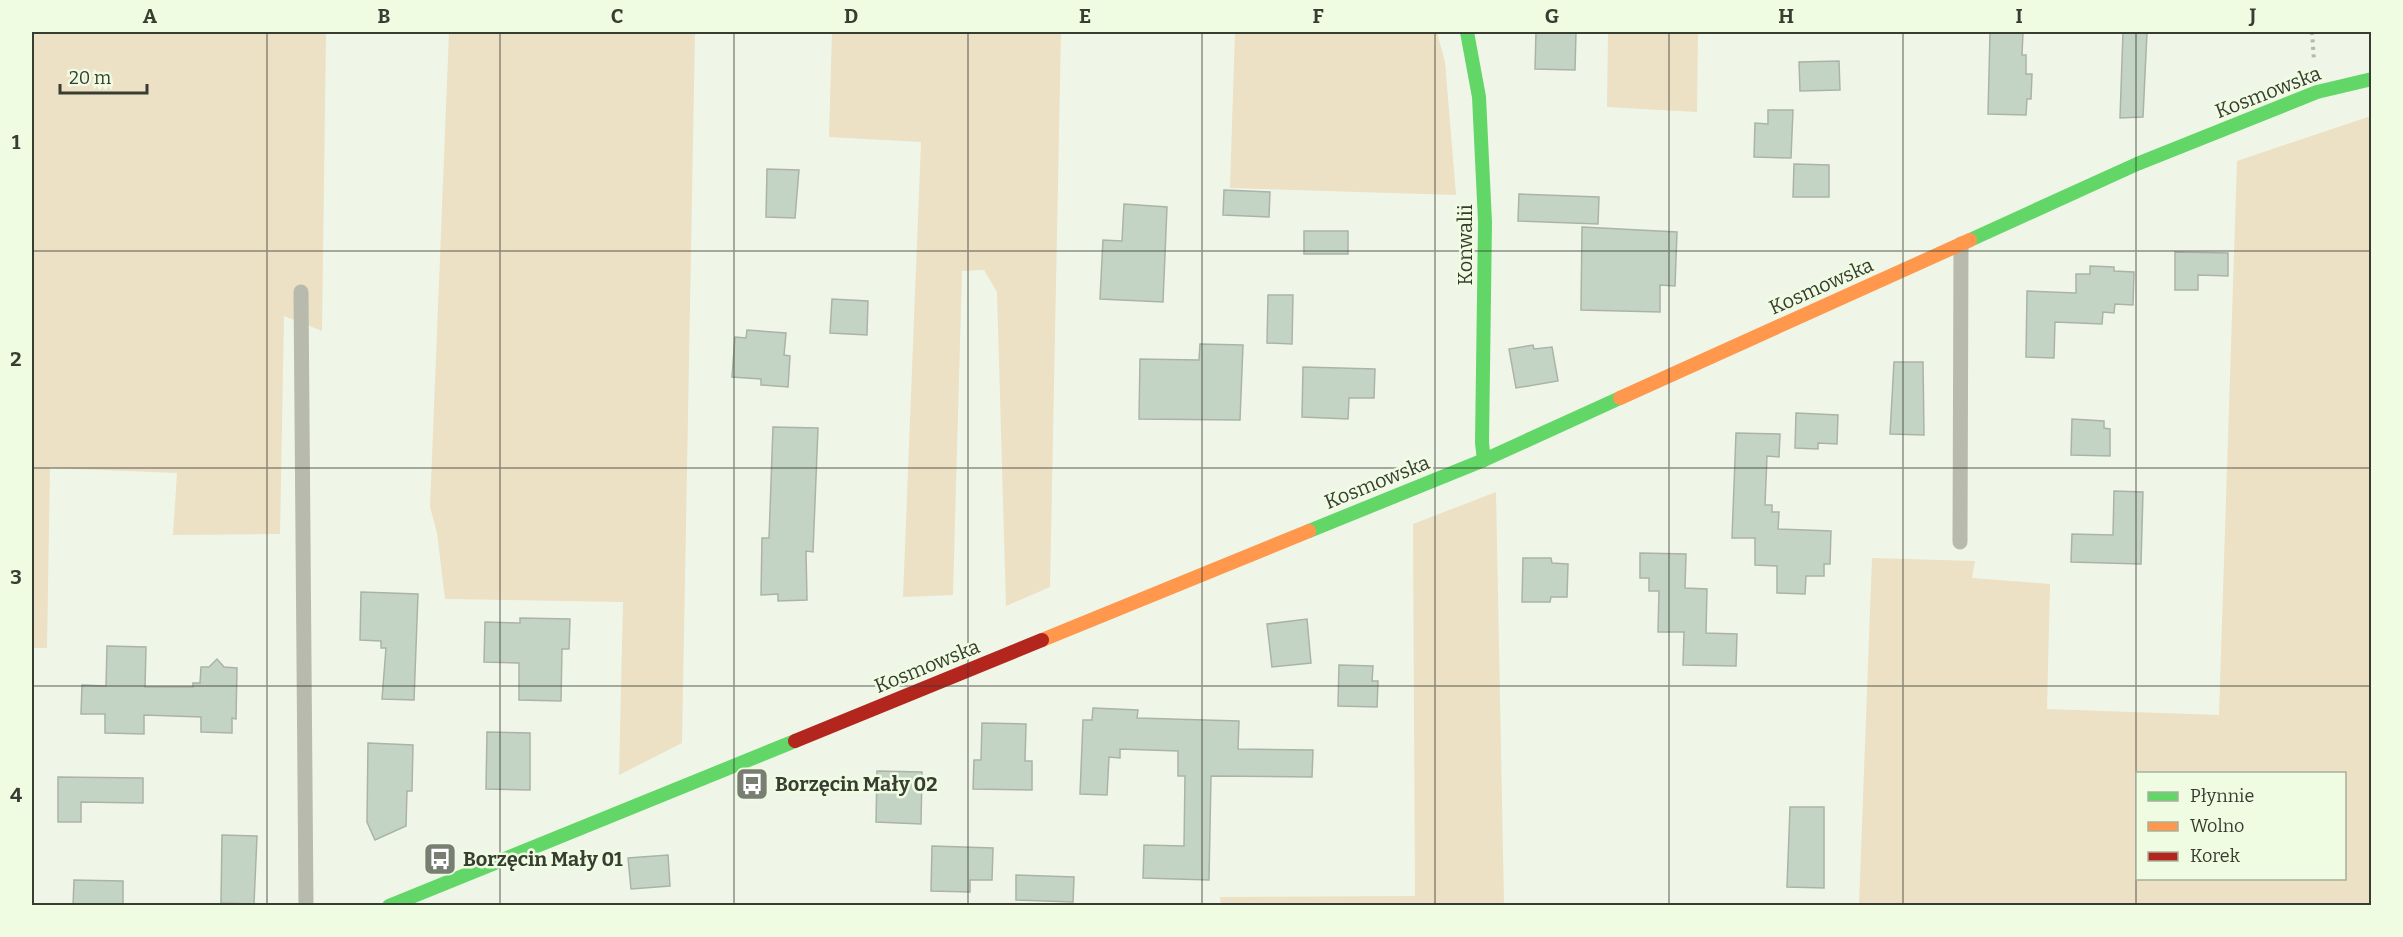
<svg xmlns="http://www.w3.org/2000/svg" width="2403" height="937" font-family="Bitter,serif">
<style>
.green{fill:#ece0c5;fill-rule:evenodd}
.building{fill:#c4d4c4;stroke:#abb3a9;stroke-width:1.5}
.lines{fill:none;stroke-linecap:round;stroke-linejoin:round}
.path{stroke:#b6b8ad;stroke-width:4;stroke-dasharray:3 4.5;stroke-linecap:butt}
.lane{stroke:#b8baad;stroke-width:15}
.fast{stroke:#63d668;stroke-width:14}
.slow{stroke:#ff974d;stroke-width:14}
.jam{stroke:#b3261e;stroke-width:14}
.grid{fill:none;stroke:#383d32;stroke-width:1.5;stroke-opacity:0.55}
.labels{text-anchor:middle;dominant-baseline:central;stroke-width:5;stroke-linejoin:round;paint-order:stroke}
.street-label{font-size:20px;fill:#383d32;stroke:#f0fce2}
.poi-label{font-size:20px;font-weight:bold;fill:#383d32;stroke:#f0fce2;text-anchor:start}
.neatline{fill:none;stroke:#383d32;stroke-width:2}
.grid-label{font-size:20px;text-anchor:middle;font-weight:bold;fill:#383d32}
</style>
<rect width="100%" height="100%" fill="#eff6e8"/>
<g class="green">
<polygon points="32,32 326,32 322,331 284,316 280,534 173,535 177,473 50,468 47,648 32,648"/>
<polygon points="449,32 695,32 682,743 619,775 623,602 445,599 437,533 430,507"/>
<polygon points="832,32 1061,32 1050,587 1006,606 997,292 984,270 962,271 953,595 903,597 921,142 829,137"/>
<polygon points="1235,32 1437,32 1445,62 1456,195 1230,188"/>
<polygon points="1608,32 1698,32 1697,112 1607,107"/>
<path d="M 2371,116 L 2371,905 L 1859,905 L 1872,558 L 1975,561 L 1972,578 L 2050,584 L 2047,709 L 2219,715 L 2237,161 ZM 2138,774 L 2344,774 L 2344,878 L 2138,878 Z"/>
<polygon points="1496,492 1504,905 1221,905 1220,897 1415,896 1413,524"/>
</g>
<g class="building">
<polygon points="1536,32 1576,32 1575,70 1535,69"/>
<polygon points="1990,32 2023,32 2022,55 2026,55 2026,74 2032,74 2031,99 2027,99 2026,115 1988,114"/>
<polygon points="2123,32 2147,32 2143,117 2120,118"/>
<polygon points="1839,61 1840,90 1800,91 1799,62"/>
<polygon points="1768,110 1793,110 1791,158 1754,157 1755,123 1768,124"/>
<polygon points="1794,164 1829,165 1829,197 1793,197"/>
<polygon points="767,169 799,170 795,218 766,217"/>
<polygon points="1224,190 1270,192 1269,217 1223,215"/>
<polygon points="1519,194 1599,197 1598,224 1518,221"/>
<polygon points="1124,204 1167,207 1163,302 1100,299 1103,240 1122,241"/>
<polygon points="1582,227 1677,232 1675,286 1660,285 1660,312 1581,310"/>
<rect x="1304" y="231" width="44" height="23"/>
<polygon points="2175,252 2228,253 2228,276 2198,275 2198,290 2175,290"/>
<polygon points="2090,266 2114,267 2114,271 2134,272 2133,305 2115,304 2114,313 2103,312 2102,324 2055,322 2054,358 2026,357 2027,291 2076,293 2076,274 2090,274"/>
<polygon points="1268,295 1293,295 1292,344 1267,343"/>
<polygon points="832,299 868,301 867,335 830,333"/>
<polygon points="747,330 786,333 784,355 790,356 788,387 761,385 761,379 732,377 735,337 746,338"/>
<polygon points="1200,344 1243,345 1240,420 1139,419 1140,359 1199,360"/>
<polygon points="1533,345 1534,349 1552,347 1558,381 1516,388 1509,349"/>
<polygon points="1894,362 1923,362 1924,435 1890,434"/>
<polygon points="1303,367 1375,369 1374,398 1349,398 1348,419 1302,417"/>
<polygon points="1796,413 1838,415 1837,444 1818,443 1818,449 1795,448"/>
<polygon points="2072,419 2104,421 2104,428 2110,429 2110,456 2071,455"/>
<polygon points="773,427 818,428 813,552 806,551 807,600 778,601 778,594 761,595 762,538 769,538"/>
<polygon points="1736,433 1780,434 1779,457 1767,456 1765,505 1772,505 1772,512 1779,512 1778,529 1831,531 1830,564 1824,564 1824,576 1806,576 1805,594 1777,593 1777,566 1755,565 1755,538 1732,538"/>
<polygon points="2114,491 2143,492 2141,564 2071,562 2072,534 2113,535"/>
<polygon points="1640,553 1686,554 1685,588 1707,589 1706,633 1737,634 1736,666 1683,665 1684,632 1658,632 1659,591 1649,591 1649,578 1640,578"/>
<polygon points="1523,558 1551,558 1552,563 1568,564 1567,597 1551,597 1550,602 1522,602"/>
<polygon points="361,592 418,594 414,700 382,699 386,648 381,648 381,641 360,640"/>
<polygon points="520,618 570,619 569,649 562,649 561,701 519,700 519,663 484,662 485,622 520,623"/>
<polygon points="1307,619 1311,663 1272,667 1267,624"/>
<polygon points="107,646 146,647 145,687 193,687 193,683 200,683 201,667 209,667 217,659 224,667 237,668 236,719 232,718 232,733 201,732 201,717 144,715 144,734 105,733 105,714 81,714 82,685 106,686"/>
<polygon points="1339,665 1373,666 1372,681 1378,681 1377,707 1338,706"/>
<polygon points="1093,708 1138,710 1137,718 1239,721 1238,749 1313,750 1312,777 1211,776 1209,880 1143,878 1144,845 1184,846 1185,776 1178,776 1178,751 1120,749 1120,758 1109,757 1107,795 1080,794 1083,720 1092,720"/>
<polygon points="982,723 1026,724 1025,761 1032,761 1032,790 973,789 974,760 981,760"/>
<polygon points="487,732 530,733 530,790 486,789"/>
<polygon points="368,743 413,745 412,791 407,791 406,826 375,840 367,822"/>
<polygon points="877,771 922,772 921,824 876,822"/>
<polygon points="58,777 143,778 143,803 81,802 81,822 58,822"/>
<polygon points="1790,807 1824,807 1824,888 1787,887"/>
<polygon points="222,835 257,836 254,904 221,903"/>
<polygon points="932,846 993,848 992,880 970,880 970,892 931,891"/>
<polygon points="668,855 670,886 631,889 628,858"/>
<polygon points="1016,875 1074,877 1073,902 1016,900"/>
<polygon points="74,880 123,881 123,906 73,906"/>
</g>
<g class="lines">
<polyline class="path" points="2312,32 2314,61"/>
<g class="lane">
<polyline points="301,292 306,906"/>
<polyline points="1960,542 1961,244"/>
</g>
<g class="fast">
<polyline points="1467,32 1479,97 1485,222 1482,443 1484,460"/>
<polyline points="1970,240 2137,164 2317,92 2372,79"/>
<polyline points="1309,531 1484,460 1620,398"/>
<polyline points="389,906 795,741"/>
</g>
<g class="slow">
<polyline points="1620,398 1970,240"/>
<polyline points="1042,640 1309,531"/>
</g>
<polyline class="jam" points="795,741 1042,640"/>
</g>
<path class="grid" d="M 267,32 L 267,906M 500,32 L 500,906M 734,32 L 734,906M 968,32 L 968,906M 1202,32 L 1202,906M 1435,32 L 1435,906M 1669,32 L 1669,906M 1903,32 L 1903,906M 2136,32 L 2136,906M 32,251 L 2372,251M 32,468 L 2372,468M 32,686 L 2372,686"/>
<defs>
<g id="bus-square" transform="scale(1.725)"><rect x="-9" y="-9" width="18" height="18" rx="4" fill="#787e72" stroke="#f0fce2"/><path d="M-5-6H5V4H4V6H2V4H-2V6H-4V4H-5ZM-3.5-4V0h7V-4ZM-3.5 1.2v1.5H-2V1.2ZM2 1.2v1.5H3.5V1.2Z" fill="#fff"/></g>
</defs>
<g fill-rule="evenodd">
<use href="#bus-square" x="752" y="784"/>
<use href="#bus-square" x="440" y="859"/>
</g>
<g class="labels">
<g class="street-label">
<text transform="translate(2268 92) rotate(-21)">Kosmowska</text>
<text transform="translate(1465 245) rotate(-90)">Konwalii</text>
<text transform="translate(1821 286) rotate(-24)">Kosmowska</text>
<text transform="translate(1377 482) rotate(-22)">Kosmowska</text>
<text transform="translate(927 666) rotate(-22)">Kosmowska</text>
</g>
<g class="poi-label">
<text x="775" y="784">Borzęcin Mały 02</text>
<text x="463" y="859">Borzęcin Mały 01</text>
</g>
</g>
<rect width="2403" height="937" fill="none" stroke="#f0fce2" stroke-width="66"/>
<rect x="2136" y="772" width="210" height="108" fill="#f0fce2" stroke="#a6b09c" stroke-width="1.5"/>
<rect x="2148" y="792" width="30" height="9" fill="#63d668" stroke="#a6b09c" stroke-width="1.5"/>
<text x="2190" y="802" font-size="18" fill="#383d32">Płynnie</text>
<rect x="2148" y="822" width="30" height="9" fill="#ff974d" stroke="#a6b09c" stroke-width="1.5"/>
<text x="2190" y="832" font-size="18" fill="#383d32">Wolno</text>
<rect x="2148" y="852" width="30" height="9" fill="#b3261e" stroke="#a6b09c" stroke-width="1.5"/>
<text x="2190" y="862" font-size="18" fill="#383d32">Korek</text>
<path d="M60 84v9h87v-9" fill="none" stroke="#383d32" stroke-width="3"/>
<text x="69" y="84" font-size="18" fill="#383d32" stroke="#f0fce2" stroke-width="4.5" paint-order="stroke">20 m</text>
<rect x="33" y="33" width="2337" height="871" class="neatline"/>
<g class="grid-label">
<text x="150" y="23">A</text>
<text x="384" y="23">B</text>
<text x="617" y="23">C</text>
<text x="851" y="23">D</text>
<text x="1085" y="23">E</text>
<text x="1318" y="23">F</text>
<text x="1552" y="23">G</text>
<text x="1786" y="23">H</text>
<text x="2019" y="23">I</text>
<text x="2253" y="23">J</text>
<text x="16" y="149">1</text>
<text x="16" y="366">2</text>
<text x="16" y="584">3</text>
<text x="16" y="802">4</text>
</g>
</svg>
